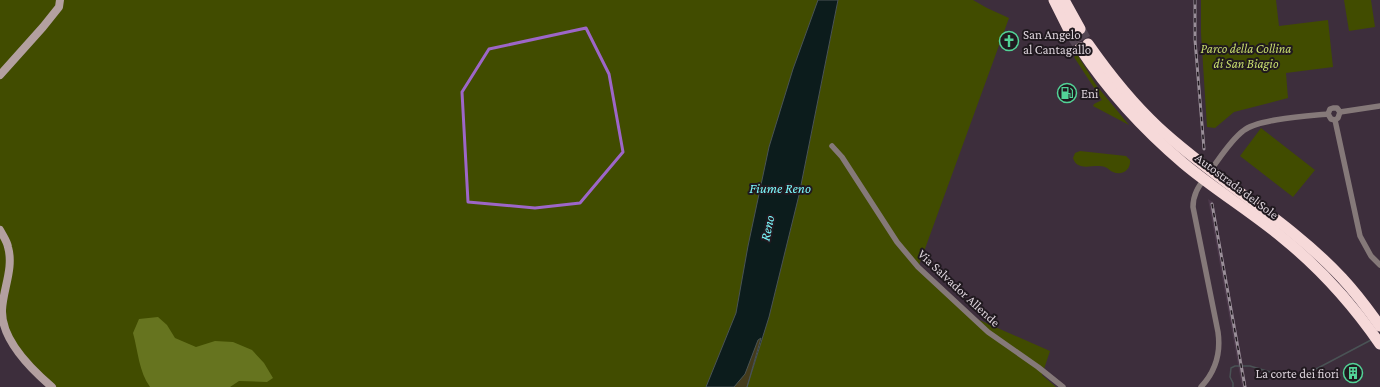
<svg xmlns="http://www.w3.org/2000/svg" width="1380" height="387" font-family="'Crimson Pro',serif">
<style>
.built{fill:#4b384a}
.green{fill:#414c00}
.forest{fill:#66741f}
.sand{fill:#443b1b}
.water{fill:#0c1c1c;stroke:#4a5355}
.lines{fill:none;stroke-linecap:round;stroke-linejoin:round}
.stream{stroke:#4a5355;stroke-width:1.5}
.highway-tunnel{stroke:#554754;stroke-width:11;stroke-dasharray:11 5.5;stroke-linecap:butt}
.street{stroke:#857979;stroke-width:5.5}
.secondary{stroke:#b3a0a0;stroke-width:8}
.highway{stroke:#f6d9d9;stroke-width:11}
.rail-casing{stroke:#9a8f99;stroke-width:3}
.rail{stroke:#20191f;stroke-width:1.5;stroke-dasharray:4.5;stroke-linecap:butt}
.marked{fill:none;stroke:#9d66c8;stroke-width:3;stroke-linejoin:round}
.labels{text-anchor:middle;dominant-baseline:central;stroke-width:4;stroke-linejoin:round;paint-order:stroke}
.poi-label{font-size:13px;fill:#dbd2da;stroke:#20191f;text-anchor:start}
.park-label{font-size:13px;font-style:italic;fill:#c6db6d;stroke:#20191f}
.street-label{font-size:13px;fill:#dbd2da;stroke:#20191f}
.water-label{font-size:14px;font-style:italic;fill:#7bf7fb;stroke:#20191f}
</style>
<rect width="100%" height="100%" fill="#3d2e3c"/>
<polygon class="built" points="1208,199 1213,202 1247,387 1242,387"/>
<g class="green">
<polygon points="0,0 973,0 987,8 1009,18 918,268 977,319 1050,351 1042,375 1056,387 56,387 30,369 0,322"/>
<polygon points="1201,0 1276,0 1279,26 1328,20 1333,67 1286,73 1288,98 1234,112 1215,128 1207,127 1201,33"/>
<polygon points="1344,0 1371,0 1375,27 1349,31"/>
<polygon points="1077,54 1096,85 1129,125 1093,106 1094,104 1102,100 1074,57"/>
<polygon points="1261,128 1315,170 1293,197 1240,156"/>
<path d="M 1080,151 L 1126,156 L 1130,160 C 1131,170 1122,176 1113,172 C 1110,171 1108,168 1105,167 C 1094,163 1078,173 1073,158 L 1075,153 Z"/>
</g>
<path class="forest" d="M 158,317 L 167,325 L 175,338 L 196,347 L 215,341 L 233,342 L 252,350 L 264,363 L 273,378 L 267,382 L 239,381 L 230,387 L 150,387 C 139,372 138,351 133,333 L 139,319 Z"/>
<polygon class="sand" points="762,338 747,387 734,387 745,374 758,339"/>
<polygon class="water" points="818,0 838,0 799,195 769,317 747,387 761,338 758,340 745,374 734,387 706,387 736,313 748,246 769,147 793,69"/>
<g class="lines">
<polyline class="stream" points="1233,387 1233,383 1230,377 1231,368 1235,366 1250,366 1280,375 1306,373 1318,368 1371,340"/>
<g class="highway-tunnel">
<polyline points="1080,29 1088,44"/>
<polyline points="1071,34 1080,48"/>
</g>
<g class="street">
<polyline points="1340,112 1380,106"/>
<polyline points="1328,114 1331,119 1335,120 1338,118 1340,112"/>
<polyline points="1328,114 1330,109 1333,108 1337,108 1340,112"/>
<polyline points="1335,120 1360,236 1371,256 1380,265"/>
<polyline points="832,146 842,157 897,242 918,267 988,332 1038,367 1063,387"/>
<path d="M 1210,171 C 1220,158 1230,141 1243,131 C 1257,119 1308,116 1328,114"/>
<path d="M 1201,387 C 1216,371 1221,353 1218,332 L 1193,207 C 1193,195 1198,187 1205,178"/>
</g>
<g class="secondary">
<polyline points="0,75 43,27 59,7 60,0"/>
<path d="M 0,230 C 3,236 7,241 8,247 C 14,268 3,289 2,310 C 1,340 32,370 52,387"/>
</g>
<g class="highway">
<polyline points="1054,0 1071,34"/>
<polyline points="1064,0 1080,29"/>
<path d="M 1088,44 C 1109,74 1131,102 1158,127 C 1216,181 1288,220 1342,278 C 1356,293 1368,309 1380,326"/>
<path d="M 1080,48 C 1109,92 1143,129 1183,163 C 1215,190 1252,212 1284,239 C 1322,270 1353,305 1380,344"/>
</g>
<g class="rail-casing">
<g id="rail">
<polyline points="1195,0 1195,40 1204,149"/>
<polyline points="1212,204 1245,387"/>
</g>
</g>
<use href="#rail" class="rail"/>
</g>
<path class="marked" d="M 586,28 L 609,74 L 623,152 L 580,203 L 535,208 L 468,202 L 462,92 L 489,49 Z"/>
<defs>
<g id="church-ring" transform="scale(1)"><circle r="9.5" fill="#20191f" stroke="#52d397" stroke-width="1.5"/><path d="M-1.2-6h2.4v3.5h3.3v2.4h-3.3V6h-2.4V-.1h-3.3v-2.4h3.3Z" fill="#52d397"/></g>
<g id="fuel-ring" transform="scale(1)"><circle r="9.5" fill="#20191f" stroke="#52d397" stroke-width="1.5"/><path d="M-5.5-6h7V0h2V4h1.3V-2.5L3-4.5l.8-.8L6-3V5H2.5V1h-1V6h-7ZM-4.2-4.7v3.2H.2V-4.7Z" fill="#52d397"/></g>
<g id="building-ring" transform="scale(1)"><circle r="9.5" fill="#20191f" stroke="#52d397" stroke-width="1.5"/><path d="M-4-6H4V6H1V3H-1V6H-4ZM-2.5-4.3h1.7v1.8h-1.7ZM.8-4.3h1.7v1.8H.8ZM-2.5-1h1.7V.8h-1.7ZM.8-1h1.7V.8H.8Z" fill="#52d397"/></g>
</defs>
<g fill-rule="evenodd">
<use href="#church-ring" x="1009" y="41"/>
<use href="#fuel-ring" x="1067" y="93"/>
<use href="#building-ring" x="1353" y="373"/>
</g>
<g class="labels">
<g class="poi-label">
<text x="1023" y="34">San Angelo<tspan x="1023" dy="15">al Cantagallo</tspan></text>
<text x="1081" y="93">Eni</text>
<text x="1339" y="373" text-anchor="end">La corte dei fiori</text>
</g>
<g class="park-label">
<text x="1246" y="48">Parco della Collina<tspan x="1246" dy="15">di San Biagio</tspan></text>
</g>
<g class="street-label">
<text transform="translate(1237 186) rotate(37)">Autostrada del Sole</text>
<text transform="translate(959 288) rotate(43)">Via Salvador Allende</text>
</g>
<g class="water-label">
<text x="780" y="188">Fiume Reno</text>
<text transform="translate(767 228) rotate(-78)">Reno</text>
</g>
</g>
</svg>
